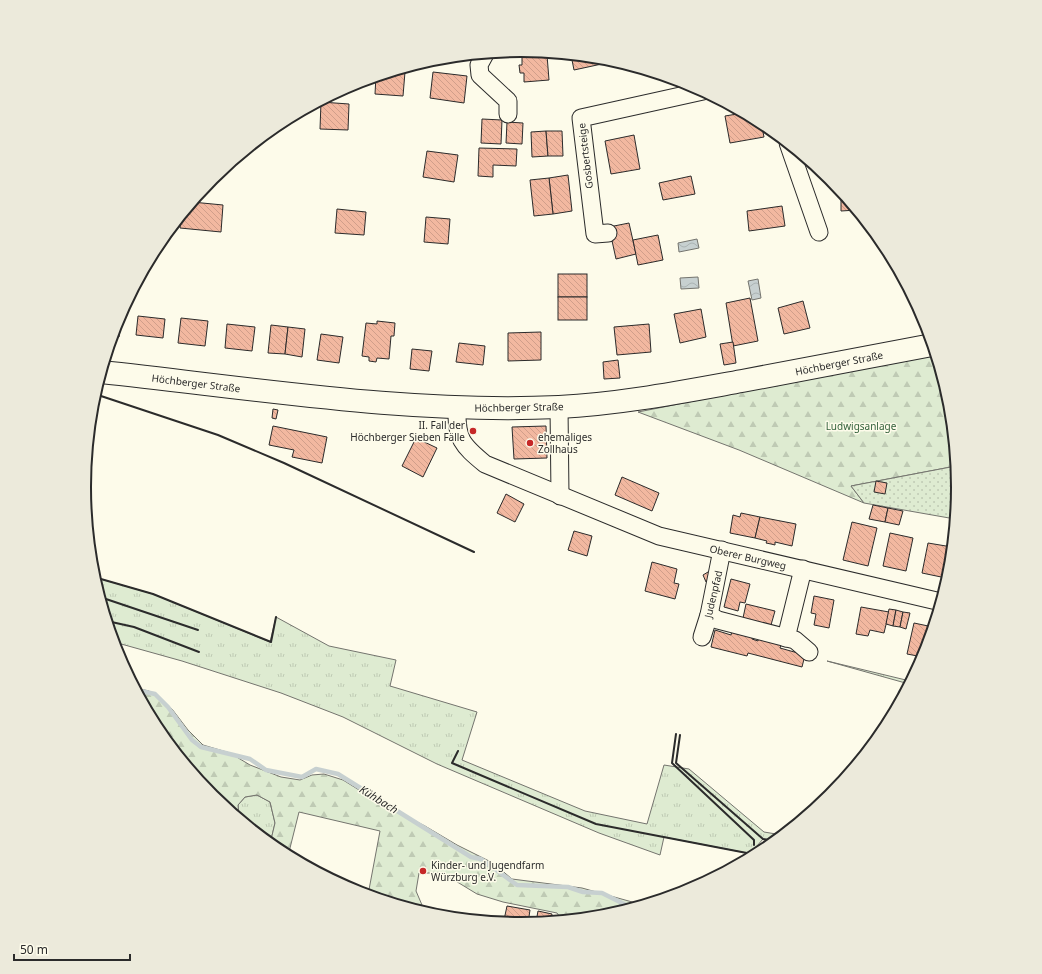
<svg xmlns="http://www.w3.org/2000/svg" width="1042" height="974" font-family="'Noto Sans',sans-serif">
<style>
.grass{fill:url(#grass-tufts);stroke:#74746e}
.forest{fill:url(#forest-firs);stroke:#74746e}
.park{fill:url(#park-dots);stroke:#74746e}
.water{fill:url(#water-waves);stroke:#74746e}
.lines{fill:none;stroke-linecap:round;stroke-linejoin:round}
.stream{stroke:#c7d0d0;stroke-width:4.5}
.building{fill:url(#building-back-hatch);stroke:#2b2b2b}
.minor-casing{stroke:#2b2b2b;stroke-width:19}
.major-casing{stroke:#2b2b2b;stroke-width:24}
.minor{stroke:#fdfbea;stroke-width:17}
.major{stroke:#fdfbea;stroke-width:22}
.wall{stroke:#2b2b2b;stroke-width:2}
.poi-dot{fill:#c62828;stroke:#fdfbea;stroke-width:1.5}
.labels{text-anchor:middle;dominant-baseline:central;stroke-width:3;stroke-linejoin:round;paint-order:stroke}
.street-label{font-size:10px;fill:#2b2b2b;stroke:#fdfbea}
.poi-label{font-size:10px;fill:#2b2b2b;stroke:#fdfbea;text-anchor:start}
.park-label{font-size:10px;fill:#34623c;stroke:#fdfbea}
.water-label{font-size:11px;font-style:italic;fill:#2b2b2b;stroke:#fdfbea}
.rim{fill:none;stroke:#2b2b2b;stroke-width:2}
</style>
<defs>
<pattern id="grass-tufts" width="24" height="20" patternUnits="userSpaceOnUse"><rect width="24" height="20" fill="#deebd1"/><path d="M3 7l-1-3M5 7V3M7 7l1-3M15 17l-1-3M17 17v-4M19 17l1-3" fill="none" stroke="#bfcab4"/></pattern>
<pattern id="forest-firs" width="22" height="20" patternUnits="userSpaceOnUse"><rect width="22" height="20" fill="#deebd1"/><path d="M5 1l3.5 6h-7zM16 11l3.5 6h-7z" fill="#bfcab4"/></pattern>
<pattern id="park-dots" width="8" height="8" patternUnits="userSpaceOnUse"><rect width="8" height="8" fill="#deebd1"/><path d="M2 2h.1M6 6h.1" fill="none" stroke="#bfcab4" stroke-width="1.8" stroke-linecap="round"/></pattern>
<pattern id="water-waves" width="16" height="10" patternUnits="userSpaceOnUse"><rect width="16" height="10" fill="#c7d0d0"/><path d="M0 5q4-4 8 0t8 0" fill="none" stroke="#abb3b3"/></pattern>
<pattern id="building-back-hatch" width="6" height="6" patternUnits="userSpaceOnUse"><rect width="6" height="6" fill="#f2b8a0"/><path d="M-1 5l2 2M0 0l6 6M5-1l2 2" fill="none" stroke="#d09e8a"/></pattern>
</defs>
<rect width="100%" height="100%" fill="#fdfbea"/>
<g class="grass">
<polygon points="94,577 153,594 270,642 276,617 329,646 396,660 390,686 477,712 462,760 585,811 647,824 664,765 689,769 764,832 782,835 775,841 763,839 756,847 752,854 664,837 660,855 599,833 437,764 343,717 281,693 182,661 114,642"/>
<polygon points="827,661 910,681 909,684"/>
<polygon points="257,795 270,802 275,823 270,844 239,818 238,805 245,797"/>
</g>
<g class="forest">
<polygon points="936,355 950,402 956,466 851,486 864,503 739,450 638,412 842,372"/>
<polygon points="136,688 149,691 172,709 188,730 203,745 230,753 250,765 281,777 300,780 312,775 324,774 343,780 385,806 425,826 457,845 493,863 512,879 582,888 643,905 606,916 562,920 557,913 503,902 477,894 454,880 439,873 419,873 416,891 425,912 368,895 380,831 299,812 288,856 278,850 270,844 275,823 270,802 257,795 245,797 238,805 239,818 212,796 202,784 199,776 192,765 189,768 158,730"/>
</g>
<polygon class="park" points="956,466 958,487 955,519 864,503 851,486"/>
<g class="water">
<polygon points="697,239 699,248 679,252 678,243"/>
<polygon points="698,277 699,288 681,289 680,278"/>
<polygon points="758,279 761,298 752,300 748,281"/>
</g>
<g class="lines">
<g class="stream">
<polyline points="136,690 155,694 168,707 192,740 201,747 250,759 266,770 302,777 316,769 338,774 471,857 481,859 517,885 568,887 583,892 602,893 632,908"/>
<polyline points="897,706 900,692"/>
</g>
</g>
<g class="building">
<polygon points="547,55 549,80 524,82 524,73 520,73 519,65 522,65 522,57"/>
<polygon points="571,55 606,58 610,60 611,62 574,70"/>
<polygon points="394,71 405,72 403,96 375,94 376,76"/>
<polygon points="433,72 467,76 464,103 430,98"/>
<polygon points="321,102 349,104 348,130 320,129"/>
<polygon points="743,113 761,122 764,137 730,143 725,116"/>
<polygon points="482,119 502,120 501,144 481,143"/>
<polygon points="507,122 523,123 522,144 506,143"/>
<polygon points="546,131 548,156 532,157 531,132"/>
<polygon points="546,131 562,131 563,156 548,156"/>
<polygon points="634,135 640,169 611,174 605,141"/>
<polygon points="479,148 517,149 516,166 493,165 493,177 478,176"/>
<polygon points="427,151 458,155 454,182 423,177"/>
<polygon points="568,175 572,211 553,214 549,178"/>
<polygon points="691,176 695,194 663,200 659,183"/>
<polygon points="549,178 553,214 534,216 530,180"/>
<polygon points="841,191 857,210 841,211"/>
<polygon points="192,202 223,205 221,232 180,228 181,215"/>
<polygon points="782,206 785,226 749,231 747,211"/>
<polygon points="337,209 366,212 364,235 335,233"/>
<polygon points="426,217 450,219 448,244 424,242"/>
<polygon points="629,223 636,254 616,259 609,227"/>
<polygon points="658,235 663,260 638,265 633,240"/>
<rect x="558" y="274" width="29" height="23"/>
<rect x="558" y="297" width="29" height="23"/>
<polygon points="750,298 758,341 733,346 726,303"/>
<polygon points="803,301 810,328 784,334 778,308"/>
<polygon points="701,309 706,337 680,343 674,314"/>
<polygon points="122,311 119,337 112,336 117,320"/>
<polygon points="138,316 165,319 163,338 136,335"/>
<polygon points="181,318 208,321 205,346 178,343"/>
<polygon points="377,321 395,323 394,336 391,336 389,359 377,358 376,362 369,361 369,357 362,356 366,323 377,324"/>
<polygon points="227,324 255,327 252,351 225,348"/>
<polygon points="649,324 651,352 617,355 614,327"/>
<polygon points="271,325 288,327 285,354 268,353"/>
<polygon points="288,327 305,329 302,357 285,354"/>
<polygon points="541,332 541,360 508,361 508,333"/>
<polygon points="321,334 343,337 339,363 317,360"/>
<polygon points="733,342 736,363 724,365 720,344"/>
<polygon points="459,343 485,346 483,365 456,362"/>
<polygon points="412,349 432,351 429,371 410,369"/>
<polygon points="618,360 620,378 604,379 603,362"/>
<polygon points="273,409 278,410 276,419 272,418"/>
<polygon points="273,426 327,437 322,463 292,457 294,450 269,445"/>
<polygon points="546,426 547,458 514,459 512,427"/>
<polygon points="416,438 437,448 423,477 402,466"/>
<polygon points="622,477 659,493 652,511 615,495"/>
<polygon points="876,481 887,483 885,494 874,492"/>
<polygon points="506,494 524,504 515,522 497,513"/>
<polygon points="873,505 888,508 885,522 869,519"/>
<polygon points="888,508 903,511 899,525 885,522"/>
<polygon points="741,513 760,517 755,538 730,533 733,515 740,517"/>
<polygon points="760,517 796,524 792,546 775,542 775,545 771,544 766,543 767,541 755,538"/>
<polygon points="852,522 877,528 868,566 843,560"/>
<polygon points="574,531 592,536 587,556 568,550"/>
<polygon points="890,533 913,538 906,571 883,566"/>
<polygon points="928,543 952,547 946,578 922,573"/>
<polygon points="652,562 677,569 674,583 679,584 675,599 645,591"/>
<polygon points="708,572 712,579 706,582 703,575"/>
<polygon points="731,579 750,584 745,603 740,602 738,611 724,607"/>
<polygon points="814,596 834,600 829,628 814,625 816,614 811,613"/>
<polygon points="746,604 775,611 771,625 743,618"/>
<polygon points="861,607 889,612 884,633 870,630 868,636 856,634"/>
<polygon points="889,609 896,610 893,626 886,624"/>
<polygon points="896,610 903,612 900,627 893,626"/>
<polygon points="903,612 910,613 906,629 900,627"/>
<polygon points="914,623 933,627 923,657 907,654"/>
<polygon points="715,630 731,635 732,631 752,636 752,639 758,641 759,637 782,643 780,648 805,655 802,667 748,653 747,656 711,647"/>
<polygon points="507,906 530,910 528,923 504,920"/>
<polygon points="432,911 447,916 447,917 431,914"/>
<polygon points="538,911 552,914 551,921 536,922"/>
</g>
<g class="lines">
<g class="minor-casing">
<g id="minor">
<polyline points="485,54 479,65 480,75 508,101 508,114"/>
<polyline points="788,143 819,232"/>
<polyline points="608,233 595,234 581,118 703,91"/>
<polyline points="559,407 560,496"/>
<path d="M 457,408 C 456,439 462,445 485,464 L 659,536 L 941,602"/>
<polyline points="709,615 718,620 795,640 809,652"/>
<polyline points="702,637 709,615 722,550"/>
<polyline points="786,638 803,569"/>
</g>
</g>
<g class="major-casing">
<path id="major" d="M 101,372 C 252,388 407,414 559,407 C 620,404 681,392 742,381 C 805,369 869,357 932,345"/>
</g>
<use href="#minor" class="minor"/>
<use href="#major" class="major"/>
<g class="wall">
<polyline points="95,394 218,435 284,463 474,552"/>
<polyline points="94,577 153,594 271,642 276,617"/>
<polyline points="100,597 198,630"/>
<polyline points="107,621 134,627 199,652"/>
<polyline points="676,734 672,763 754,840 754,845"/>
<polyline points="680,735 676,763 763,839 775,841"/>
<polyline points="458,751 452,763 596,824 752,854"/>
</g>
</g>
<g class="poi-dot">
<circle cx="473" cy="431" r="4"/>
<circle cx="530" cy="443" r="4"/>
<circle cx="423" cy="871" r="4"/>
</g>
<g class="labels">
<g class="street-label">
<text transform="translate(585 156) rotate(-97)">Gosbertsteige</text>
<text transform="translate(839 363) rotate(-11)">Höchberger Straße</text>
<text transform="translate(196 383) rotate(7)">Höchberger Straße</text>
<text transform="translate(519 407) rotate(-1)">Höchberger Straße</text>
<text transform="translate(748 557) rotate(13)">Oberer Burgweg</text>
<text transform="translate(713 594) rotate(-77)">Judenpfad</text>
</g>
<g class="poi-label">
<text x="465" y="425" text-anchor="end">II. Fall der<tspan x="465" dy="12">Höchberger Sieben Fälle</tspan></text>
<text x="538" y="437">ehemaliges<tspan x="538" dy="12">Zollhaus</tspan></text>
<text x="431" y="865">Kinder- und Jugendfarm<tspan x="431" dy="12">Würzburg e.V.</tspan></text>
</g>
<g class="park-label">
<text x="861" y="426">Ludwigsanlage</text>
</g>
<g class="water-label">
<text transform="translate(379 799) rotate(32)">Kühbach</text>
</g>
</g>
<path d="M0 0H1042V974H0ZM91 487a430 430 0 1 1 860 0a430 430 0 1 1-860 0Z" fill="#eceadb" fill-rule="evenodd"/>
<path class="rim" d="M91 487a430 430 0 1 1 860 0a430 430 0 1 1-860 0Z"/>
<path d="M14 954v6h116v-6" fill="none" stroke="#2b2b2b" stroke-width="2"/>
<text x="20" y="954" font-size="12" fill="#2b2b2b" stroke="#fdfbea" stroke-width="3" paint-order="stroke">50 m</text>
</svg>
